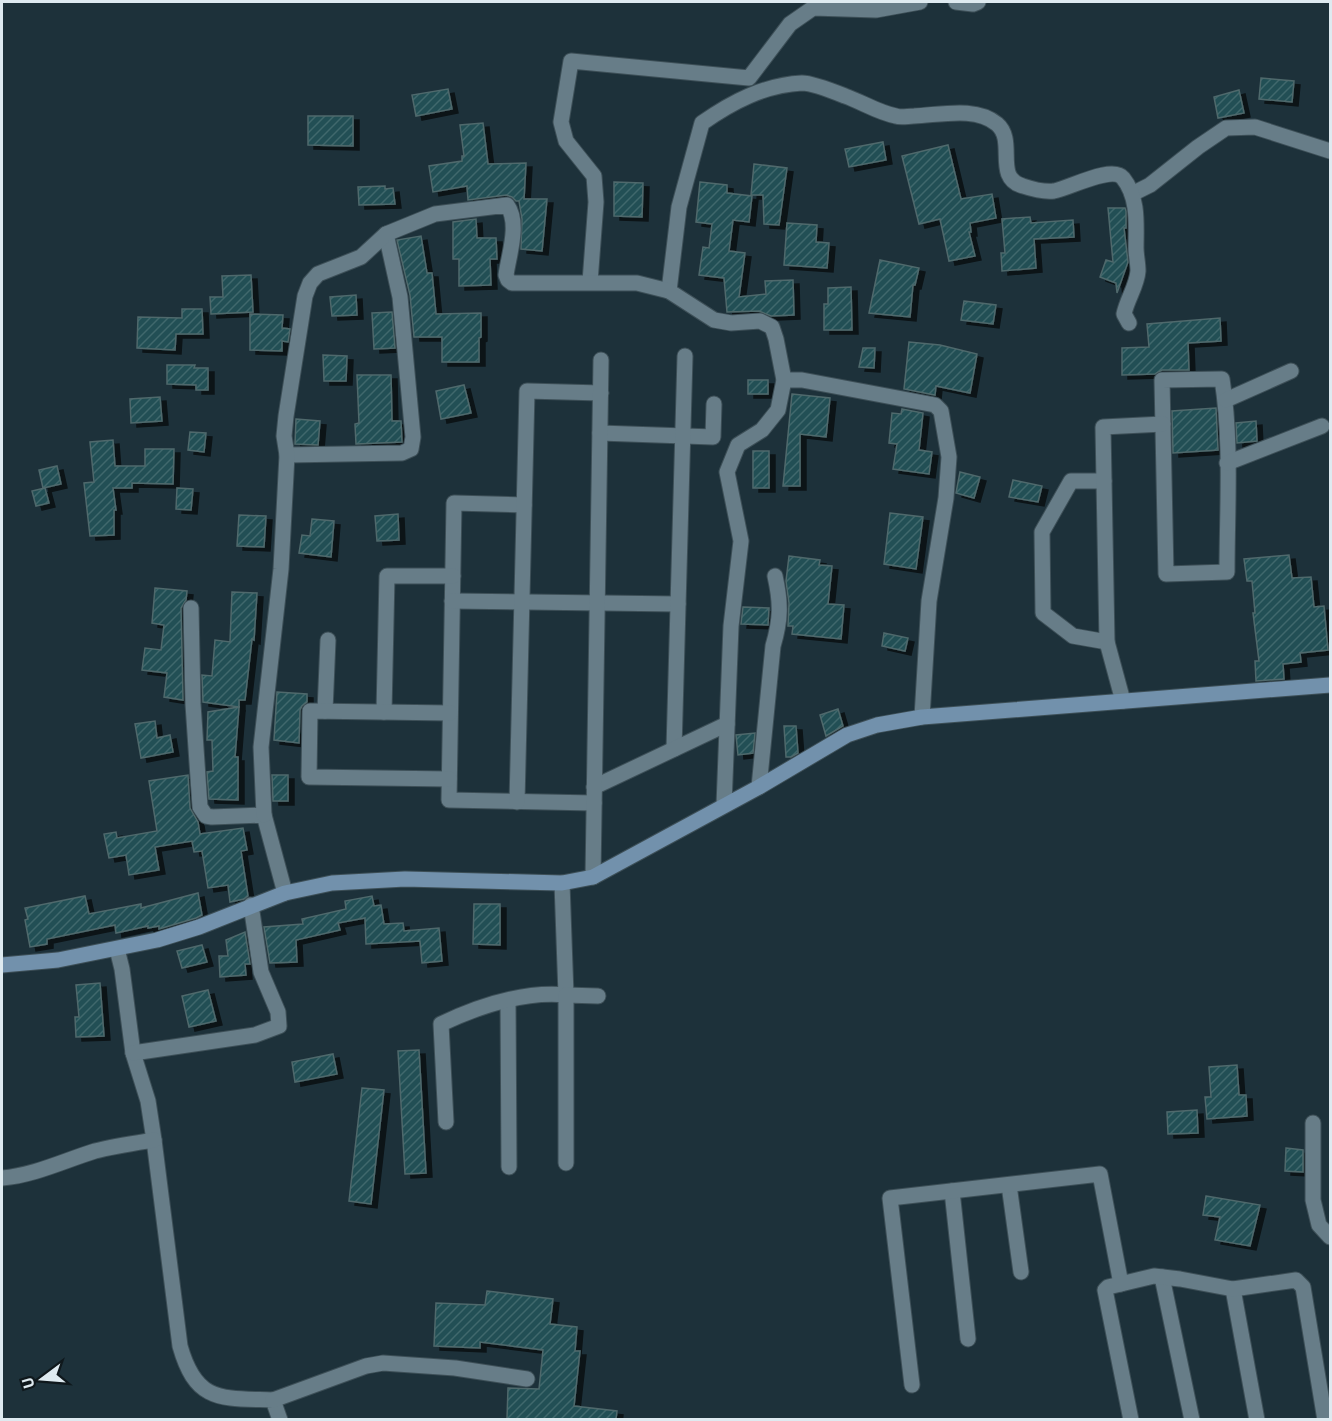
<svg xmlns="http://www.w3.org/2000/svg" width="1332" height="1421" font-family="'Titillium Web',sans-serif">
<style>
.building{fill:url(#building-hatch);stroke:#4f696c;stroke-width:1.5;filter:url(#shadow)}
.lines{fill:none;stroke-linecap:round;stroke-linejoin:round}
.street-casing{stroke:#3d4f57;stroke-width:17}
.secondary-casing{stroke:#3d4f57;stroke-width:17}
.street{stroke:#677d88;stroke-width:15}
.secondary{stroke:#7291ac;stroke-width:15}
</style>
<defs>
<pattern id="building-hatch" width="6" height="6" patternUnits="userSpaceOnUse" patternTransform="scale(1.5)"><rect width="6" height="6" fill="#214f54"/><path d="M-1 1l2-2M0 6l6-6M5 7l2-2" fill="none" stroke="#41686d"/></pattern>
<filter id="shadow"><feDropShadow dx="6" dy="4" stdDeviation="0" flood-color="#0009"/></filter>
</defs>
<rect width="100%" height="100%" fill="#1d313a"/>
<g class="building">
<polygon points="1261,78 1294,81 1292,102 1259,99"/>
<polygon points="448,89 452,109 416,116 412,95"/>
<polygon points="1239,90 1244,113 1218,118 1214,97"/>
<polygon points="308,116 353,116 353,146 308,145"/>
<polygon points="483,123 488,164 526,163 524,199 547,199 542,251 521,249 522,219 519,201 516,201 512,197 506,195 468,200 467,186 433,192 429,166 462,161 462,156 464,156 460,125"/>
<polygon points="883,142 886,160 849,167 845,149"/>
<polygon points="948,145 961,199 992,194 996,218 970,223 971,232 969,232 975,256 949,261 940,219 919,224 902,156"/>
<polygon points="754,164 787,168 779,225 764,224 763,195 751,195"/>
<polygon points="614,182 643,183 642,217 614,216"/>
<polygon points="700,182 727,185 727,193 752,196 749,222 733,220 729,251 745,253 739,297 766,294 765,281 793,280 794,315 771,316 759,311 727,312 724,278 699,275 703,247 709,248 712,224 696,222"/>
<polygon points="385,186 385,189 393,188 395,204 359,205 358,187"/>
<polygon points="1108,208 1125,208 1126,211 1126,228 1124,228 1128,262 1117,293 1116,283 1100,277 1106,260 1113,262"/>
<polygon points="1030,217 1031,223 1073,220 1074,237 1034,239 1036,268 1002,271 1001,253 1005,253 1002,219"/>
<polygon points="476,219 477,238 496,238 497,259 490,259 491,285 459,286 459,259 453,259 453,222"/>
<polygon points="787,223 817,225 816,242 829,243 827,268 784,265"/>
<polygon points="421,236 427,273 432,273 436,314 481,313 481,337 479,338 479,362 442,362 442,337 414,337 410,295 397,240"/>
<polygon points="880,260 919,268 915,285 913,285 910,317 869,313"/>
<polygon points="251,275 253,312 211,314 210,297 223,297 222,276"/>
<polygon points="851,287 852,330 824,330 824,304 828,304 828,288"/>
<polygon points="356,295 357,315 332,316 330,297"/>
<polygon points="964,301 996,305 993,324 961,320"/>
<polygon points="182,309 202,309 203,334 176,334 175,350 137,348 138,317 182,318"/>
<polygon points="392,312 395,348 374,349 372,313"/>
<polygon points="250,314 283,315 282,328 290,329 288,342 282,341 282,351 250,350"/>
<polygon points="1220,318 1221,341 1188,343 1189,370 1162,370 1155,374 1122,375 1122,348 1149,347 1147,324"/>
<polygon points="909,342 940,345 977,354 970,393 936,386 935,395 904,389"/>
<polygon points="863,348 875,348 874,368 859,367"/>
<polygon points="323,355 347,356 346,381 324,381"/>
<polygon points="167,365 195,365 194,368 208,368 208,390 196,390 196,385 167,384"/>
<polygon points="357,375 391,375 392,421 401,421 402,442 356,444 355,424 359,423"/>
<rect x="748" y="380" width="20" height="14"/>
<polygon points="464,385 471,413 441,419 436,391"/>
<polygon points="792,394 830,398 826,437 800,434 800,486 783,486"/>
<polygon points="160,397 162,421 131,423 130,399"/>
<polygon points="1216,408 1218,450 1173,453 1172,411"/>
<polygon points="902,409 923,413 919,450 932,452 929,474 893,469 897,444 889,443 892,413 901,414"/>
<polygon points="296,419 320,421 318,445 295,444"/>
<polygon points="1256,421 1257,441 1237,443 1236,423"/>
<polygon points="190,432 206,433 204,452 188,450"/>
<polygon points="113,440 115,466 145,466 145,449 174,449 173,484 132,483 132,488 113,488 116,510 114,510 114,535 90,536 84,483 94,482 90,442"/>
<rect x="753" y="451" width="16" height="37"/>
<polygon points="57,466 61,484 43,488 39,470"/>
<polygon points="960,472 980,477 974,498 956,493"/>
<polygon points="1013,480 1042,486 1038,502 1009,497"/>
<polygon points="45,488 49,503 36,506 32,491"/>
<polygon points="177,488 193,489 191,510 176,509"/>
<polygon points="890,513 923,517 916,569 884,564"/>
<polygon points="398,514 399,540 377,541 375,516"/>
<polygon points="239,515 266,516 264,547 237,546"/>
<polygon points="312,519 334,521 331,557 299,553 302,535 310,536"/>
<polygon points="1289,555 1292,578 1311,577 1314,607 1324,606 1328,650 1300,653 1301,662 1283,664 1284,679 1256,681 1255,661 1259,661 1253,613 1255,613 1252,581 1247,581 1244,559"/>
<polygon points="789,556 820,560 819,565 832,566 828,604 844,605 841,639 792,634 793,626 788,626 789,603 786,581"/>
<polygon points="155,588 187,591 186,600 181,608 183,700 164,697 167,673 142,670 145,648 161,650 164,625 152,623"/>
<polygon points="232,592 257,593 254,640 252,639 245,700 239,700 239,707 203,702 202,675 212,676 215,640 230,642"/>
<polygon points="743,607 769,608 768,625 741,624"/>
<polygon points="884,633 908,638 905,651 882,646"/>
<polygon points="277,692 307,694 307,702 302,706 300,710 299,743 274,740"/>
<polygon points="239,707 235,757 238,757 238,800 209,799 207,772 213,771 212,740 207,740 208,712"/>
<polygon points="838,709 843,726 826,736 820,715"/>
<polygon points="155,721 157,738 170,735 173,752 141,758 135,724"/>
<polygon points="784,726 796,726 798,753 791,757 786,757"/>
<polygon points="755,733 753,753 738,755 736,735"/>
<polygon points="188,775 190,808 198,822 200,834 243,828 247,850 241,851 248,896 244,899 230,902 228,885 208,888 202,851 194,852 192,841 155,847 159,870 129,875 126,855 109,858 104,834 116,832 117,838 157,831 149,781"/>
<polygon points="272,775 288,775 288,801 273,801"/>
<polygon points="198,893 202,915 196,918 159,929 159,926 148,928 148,926 116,933 115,925 47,939 47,944 30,947 25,920 28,919 25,908 85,896 89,914 141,904 141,908"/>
<polygon points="372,896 374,906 381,905 384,924 403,923 404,931 439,928 442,961 422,963 420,941 366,944 365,918 338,923 340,930 296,940 297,962 270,963 264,927 303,924 302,919 346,909 345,901"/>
<polygon points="474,904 500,904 500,945 473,944"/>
<polygon points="245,932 250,964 245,964 246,975 220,977 219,956 228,956 226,940"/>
<polygon points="202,945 207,962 182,968 177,951"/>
<polygon points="100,983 104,1036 76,1037 75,1017 79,1017 76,985"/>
<polygon points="208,990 216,1021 189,1027 182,996"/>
<polygon points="419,1050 426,1173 405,1174 398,1051"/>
<polygon points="333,1054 337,1074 295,1082 292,1062"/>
<polygon points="1237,1065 1239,1095 1246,1095 1247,1116 1207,1119 1205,1097 1211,1097 1209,1067"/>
<polygon points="362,1088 384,1090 371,1204 349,1201"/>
<polygon points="1197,1110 1198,1133 1168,1134 1167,1112"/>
<polygon points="1286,1148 1303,1150 1303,1172 1285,1171"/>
<polygon points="1206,1196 1260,1205 1250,1246 1215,1240 1220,1217 1203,1215"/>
<polygon points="487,1291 553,1299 550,1324 577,1327 575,1351 580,1351 574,1406 617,1411 616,1419 507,1419 508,1388 539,1389 543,1350 480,1342 480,1348 434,1346 436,1303 485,1305"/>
</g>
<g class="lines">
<g class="street-casing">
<g id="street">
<polyline points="956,2 973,4 978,2"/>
<polyline points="1132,194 1150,185 1198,147 1226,128 1255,127 1330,151"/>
<polyline points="590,282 596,202 594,176 566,141 561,122 571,61 749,78 790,24 813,8 876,10 920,2"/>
<path d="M 669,291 L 679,207 L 702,123 C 732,102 764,85 802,83 C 812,83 835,92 845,96 C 862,102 879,113 896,116 C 901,118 908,116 914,116 C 940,115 976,106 997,124 C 1017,141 993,178 1023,186 C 1032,189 1046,192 1054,191 C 1070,188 1112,165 1123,178 C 1139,198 1136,225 1136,248 C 1136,255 1138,263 1138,271 C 1137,286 1127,299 1124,314 L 1129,323"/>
<path d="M 1222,379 C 1232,442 1227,509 1227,572 L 1166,574 L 1162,380 Z"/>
<polyline points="784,380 802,380 935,405 941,411 949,457 946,498 929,601 922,717"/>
<polyline points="1226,400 1291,371"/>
<polyline points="600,433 713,437 714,404"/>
<polyline points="287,455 402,453 411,449 413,437 400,297 386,234"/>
<polyline points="1227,463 1322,426"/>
<polyline points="1104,481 1071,481 1042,532 1043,613 1073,636 1107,642"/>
<polyline points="524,505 454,503 449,800 594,803"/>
<polyline points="452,601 678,604"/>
<polyline points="191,608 193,704 200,807 206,816 212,817 264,815 285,893"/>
<polyline points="1123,701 1107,642 1103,427 1163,424"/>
<polyline points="325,711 328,640"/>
<polyline points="384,712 387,576 453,576"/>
<polyline points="674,749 685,356"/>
<polyline points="449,779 309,777 310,711 450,713"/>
<polyline points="594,787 727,724"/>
<path d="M 759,787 L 773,646 C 781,619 781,603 775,576"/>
<polyline points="517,802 527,391 601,393"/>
<path d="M 264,815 L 261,747 L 281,569 L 287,455 L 284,436 L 286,416 L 305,296 L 310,283 L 318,274 L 361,257 L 386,234 L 435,214 L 507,205 C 520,223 509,254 506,275 L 508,280 L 512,283 L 637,283 L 669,291 L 714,320 L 731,323 L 760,321 L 772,327 L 776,339 L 784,380 L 778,410 L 762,430 L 738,445 L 727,472 L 741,541 L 731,626 L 724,805"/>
<polyline points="593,877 601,360"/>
<path d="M 117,949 L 122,969 L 133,1053 L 148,1101 L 154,1140 L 180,1346 C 196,1403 221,1398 273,1400 L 280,1420"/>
<polyline points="508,1001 509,1167"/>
<polyline points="133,1053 255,1035 279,1026 278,1012 261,972 251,905"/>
<path d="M 446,1122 L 441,1024 C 479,1006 525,991 566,995 L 562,883"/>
<polyline points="1313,1123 1313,1200 1319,1225 1330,1237"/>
<polyline points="566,1163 566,995 598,996"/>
<path d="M 2,1178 C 35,1175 63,1161 95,1151 C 114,1146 135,1143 154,1140"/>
<polyline points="1009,1185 1021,1272"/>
<polyline points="952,1191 968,1339"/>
<polyline points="1162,1277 1192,1420"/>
<polyline points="1233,1289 1257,1420"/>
<polyline points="912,1385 890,1198 1100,1174 1121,1284"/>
<polyline points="273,1400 366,1366 383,1363 455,1368 527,1379"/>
<polyline points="1131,1420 1105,1290 1108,1287 1154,1276 1180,1279 1233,1289 1296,1280 1303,1287 1325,1420"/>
</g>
</g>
<g class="secondary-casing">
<polyline id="secondary" points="2,965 58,960 157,940 199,927 285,893 332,883 405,879 562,883 593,877 759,787 847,735 877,725 922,717 1330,685"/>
</g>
<use href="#street" class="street"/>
<use href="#secondary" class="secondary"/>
</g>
<rect width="1332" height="1421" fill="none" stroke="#deeaf0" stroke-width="6"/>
<g transform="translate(42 1379) rotate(254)" stroke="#0f181c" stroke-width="4.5" paint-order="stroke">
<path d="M0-4.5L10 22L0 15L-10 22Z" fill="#deeaf0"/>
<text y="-9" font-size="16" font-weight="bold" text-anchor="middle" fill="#deeaf0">U</text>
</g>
</svg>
